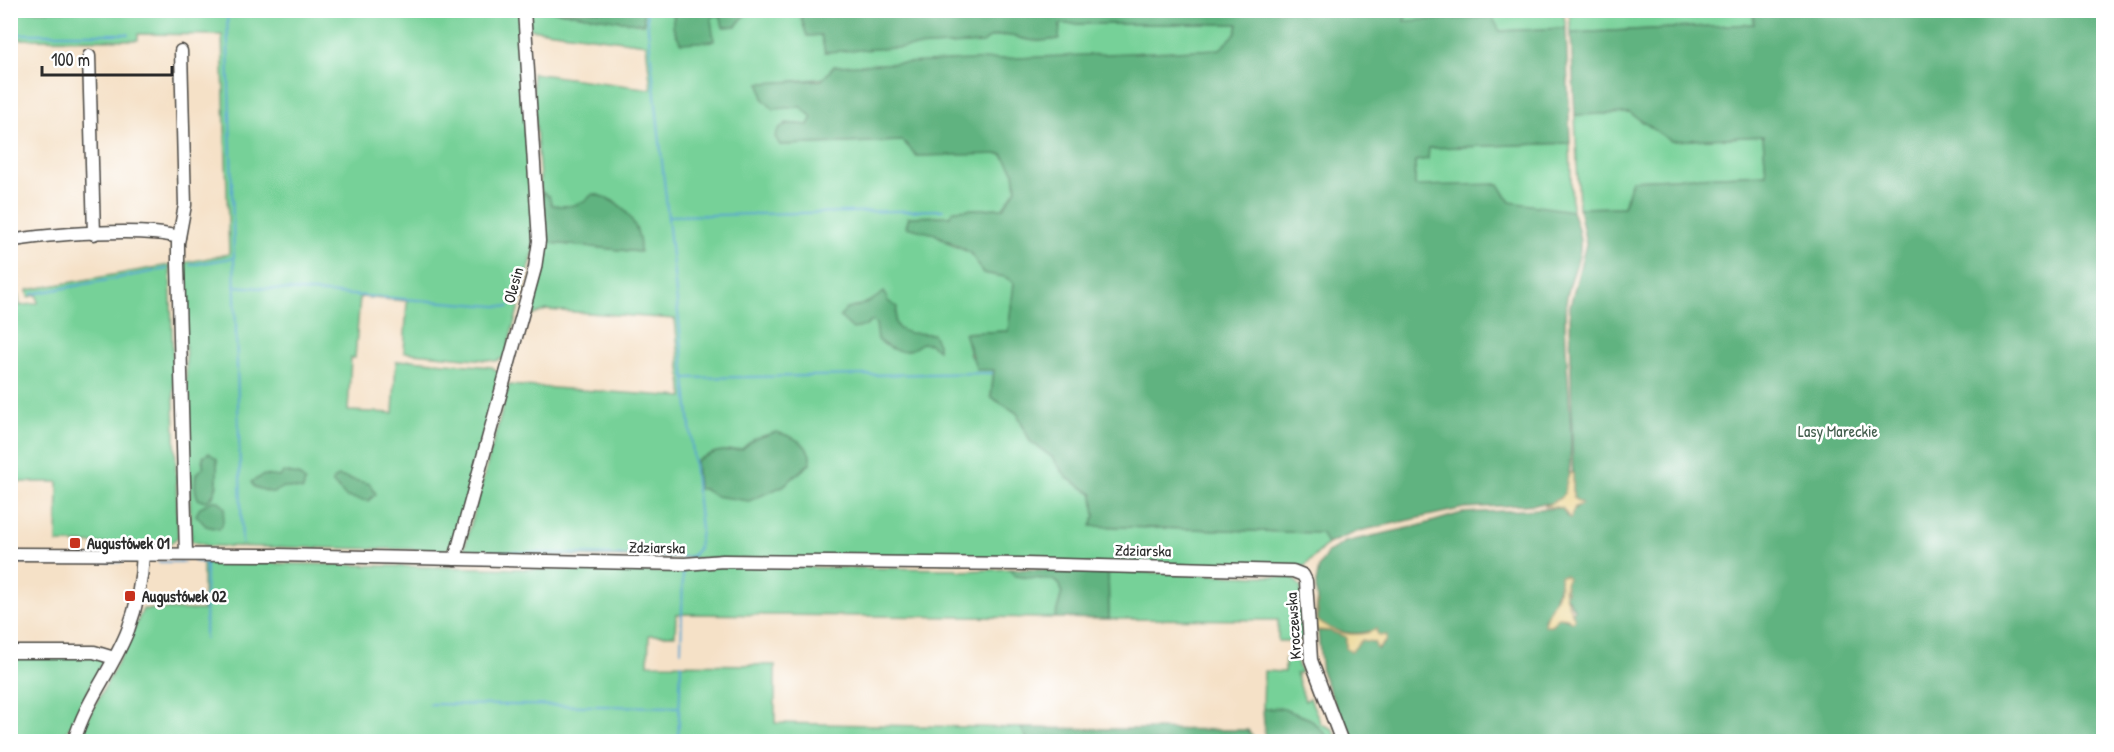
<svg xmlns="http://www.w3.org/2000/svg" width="2114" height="752" font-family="'Patrick Hand',sans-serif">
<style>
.green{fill:#76d198;stroke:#507e62;stroke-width:1.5;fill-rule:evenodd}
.forest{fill:#60b380;stroke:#466f56;stroke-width:1.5;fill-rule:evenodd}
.sand{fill:#eeda9e;stroke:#8c8264;stroke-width:1.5}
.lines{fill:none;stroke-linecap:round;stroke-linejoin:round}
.stream{stroke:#59a5d1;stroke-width:2}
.minor-casing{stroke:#494642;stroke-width:15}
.minor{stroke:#fff;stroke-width:12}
.poi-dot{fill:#c8321e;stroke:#fff;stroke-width:2}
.labels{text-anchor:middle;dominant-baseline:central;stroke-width:5;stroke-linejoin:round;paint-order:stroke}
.street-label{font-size:16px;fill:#2b2b2b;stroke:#fff}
.park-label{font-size:16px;fill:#425d4c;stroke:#fff}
.poi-label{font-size:16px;font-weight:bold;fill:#2b2b2b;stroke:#fff;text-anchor:start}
</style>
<rect width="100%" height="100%" fill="#fff"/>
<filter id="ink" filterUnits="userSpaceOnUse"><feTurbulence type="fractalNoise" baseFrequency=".0167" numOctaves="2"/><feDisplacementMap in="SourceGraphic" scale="12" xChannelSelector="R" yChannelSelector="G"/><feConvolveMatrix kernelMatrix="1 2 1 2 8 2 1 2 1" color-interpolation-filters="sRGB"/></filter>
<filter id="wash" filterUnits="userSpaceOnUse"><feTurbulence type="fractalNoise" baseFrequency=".008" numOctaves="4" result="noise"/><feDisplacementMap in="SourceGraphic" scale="24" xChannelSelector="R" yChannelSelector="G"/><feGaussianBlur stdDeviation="1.35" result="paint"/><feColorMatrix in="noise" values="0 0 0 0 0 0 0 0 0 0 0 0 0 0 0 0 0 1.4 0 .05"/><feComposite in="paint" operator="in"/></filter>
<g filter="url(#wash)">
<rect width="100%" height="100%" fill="#f5e1c7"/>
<g class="green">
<path d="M 379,10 L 434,18 L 436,11 L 521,11 L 534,251 L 505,357 L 496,361 L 404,352 L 407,301 L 360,297 L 355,358 L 351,358 L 348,411 L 393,413 L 396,362 L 411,360 L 492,367 L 499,373 L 455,543 L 445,550 L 208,546 L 191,541 L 183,263 L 229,254 L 222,35 L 138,34 L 138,40 L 11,39 L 10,11 ZM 217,459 L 217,485 L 213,497 L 202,460 Z"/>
<polygon points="1563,10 1566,28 1500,31 1404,21 1408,11"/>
<path d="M 528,11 L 551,11 L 644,24 L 643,11 L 678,11 L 673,16 L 711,19 L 715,15 L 721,16 L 723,27 L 736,26 L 748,11 L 799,11 L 807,36 L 821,35 L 825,52 L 989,38 C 1004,33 1013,36 1028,40 C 1037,42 1049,40 1058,39 L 1060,24 L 1238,24 L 1236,33 L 1221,49 L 1048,58 L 760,84 L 790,106 L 801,107 L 812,117 L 808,125 L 785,123 L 780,145 L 903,141 L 917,156 L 1002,153 L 1014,172 L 1016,189 L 1003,208 L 955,210 L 951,216 L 909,217 L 952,245 L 971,253 L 983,273 L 1005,277 L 1015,283 L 1008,331 L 965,333 L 970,356 L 994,370 L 991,397 L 1017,413 L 1030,441 L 1053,458 L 1067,478 L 1093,494 L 1095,516 L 1092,526 L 1321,533 L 1327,544 L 1305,566 L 1301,567 L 468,555 L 464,549 L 509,385 L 683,397 L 675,319 L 546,310 L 526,318 L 542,242 L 639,252 C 634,220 628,201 593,194 C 579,207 570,207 552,205 L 541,191 L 532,73 L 651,89 L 646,44 L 530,29 ZM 754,439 L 810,464 L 783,486 L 715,496 L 704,489 L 716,452 L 742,449 Z"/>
<polygon points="1569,11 1753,11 1754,24 1571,33"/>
<polygon points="1630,113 1671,141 1763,136 1766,174 1632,180 1624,207 1579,208 1575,115"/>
<polygon points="1570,143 1572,211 1534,208 1415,186 1415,160 1429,148"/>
<polygon points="170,265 178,537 171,543 161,545 57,543 58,482 13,482 11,548 11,297 18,295 20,306 38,303 37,295 28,297 27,290"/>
<polygon points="214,562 656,572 711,569 711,566 957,569 960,571 1010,569 1015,576 1053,580 1061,585 1062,592 1055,618 685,614 676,615 675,635 649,635 648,664 775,665 775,723 1021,728 1028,741 84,740 81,736 84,726 125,649 143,609 203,610 203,563"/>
<polygon points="1108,571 1292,577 1301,587 1303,638 1298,641 1278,641 1278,620 1109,619"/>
<polygon points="1291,654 1294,654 1301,673 1296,673 1305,701 1310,698 1321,724 1333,729 1338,741 1332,741 1310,719 1295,713 1263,709 1264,671 1285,672 1285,659 1291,659"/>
<polygon points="10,657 98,657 104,659 71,726 60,741 11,741"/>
</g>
<g class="forest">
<path d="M 1408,10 L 1404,21 L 1492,17 L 1500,31 L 1566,28 L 1570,143 L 1429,148 L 1428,159 L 1415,161 L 1415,186 L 1499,184 L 1510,202 L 1572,211 C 1591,260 1572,259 1566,303 C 1560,345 1585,476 1558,503 L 1464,508 L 1359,531 L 1327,544 L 1321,533 L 1091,526 L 1095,516 L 1093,494 L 1067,478 L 1053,458 L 1030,441 L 1017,413 L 991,397 L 994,370 L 977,370 L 964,333 L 1008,331 L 1014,283 L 1005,277 L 983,273 L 971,253 L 935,234 L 906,227 L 909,217 L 950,216 L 954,210 L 1003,208 L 1016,189 L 1014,172 L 1002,154 L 917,156 L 903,141 L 780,145 L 775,137 C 780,120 792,124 808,125 L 812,117 L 801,107 L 773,109 L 763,99 L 760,83 L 822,80 L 834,66 L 1220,49 L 1236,33 L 1238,24 L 1060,24 L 1059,39 C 1050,40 1038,42 1029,40 C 1012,37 998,29 983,43 L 825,52 L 821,35 L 807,36 L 799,11 Z"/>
<path d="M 1753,10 L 2103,11 L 2103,741 L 1350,741 L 1322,673 L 1318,631 L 1330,631 L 1346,637 L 1346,642 L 1362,640 L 1374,642 L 1378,649 L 1386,641 L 1372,631 C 1354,636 1333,632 1318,622 L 1316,584 L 1319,567 L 1327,553 L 1345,542 L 1418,526 L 1462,513 L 1562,508 L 1567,517 L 1581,503 L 1573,498 L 1570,306 L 1586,244 L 1579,208 L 1624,207 L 1632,180 L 1766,174 L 1763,136 L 1671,141 L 1630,113 L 1575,115 L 1571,33 L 1754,24 ZM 1565,580 L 1564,593 L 1574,609 L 1570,620 L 1560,617 L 1551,625 L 1544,619 L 1550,611 L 1561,582 Z"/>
<polygon points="551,11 643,11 644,24"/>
<path d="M 678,11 L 678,10 L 748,11 L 736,26 L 723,27 L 721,16 L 714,15 L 711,19 L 714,41 L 681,43 C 674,31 668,22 678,11 Z"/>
<path d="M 541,192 L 549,196 L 552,205 C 570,207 579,207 593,194 C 622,200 641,223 640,252 L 542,242 Z"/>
<path d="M 884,292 L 888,301 L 897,307 L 895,322 L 899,329 L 909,333 L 933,334 L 938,344 L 938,350 L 930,344 L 922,343 C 906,356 893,352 878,340 L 876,324 L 872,321 L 866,326 L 853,329 L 840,317 L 846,309 C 862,306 872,301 884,292 Z"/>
<path d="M 776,432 C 792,436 813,444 810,463 L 783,486 L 749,501 L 715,496 L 704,489 L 698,489 L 696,460 L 716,452 L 742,449 L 754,439 Z"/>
<path d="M 209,453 L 217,459 C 217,473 220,492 207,501 L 199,500 C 194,492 195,483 196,474 L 203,468 L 203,457 Z"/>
<polygon points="283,472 298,475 305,481 303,490 283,487 273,493 254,487 251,482 264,475 280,477"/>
<polygon points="338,476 370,484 376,494 368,501 346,497 332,482"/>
<polygon points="212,501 219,501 225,508 222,526 219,529 206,526 196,515 200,507"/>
<polygon points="1010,569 1108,571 1109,619 1055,618 1062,592 1060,585 1053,580 1015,576"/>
<polygon points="1281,708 1310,719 1332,741 1265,741 1263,709"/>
<polygon points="1021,728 1248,730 1255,739 1254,742 1028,741"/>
</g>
<g class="sand">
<path d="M 1570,472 L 1573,474 L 1573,498 L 1582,504 L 1575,507 L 1570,519 L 1562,508 L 1544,506 C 1573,494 1560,495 1570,472 Z"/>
<path d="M 1565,575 L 1568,578 L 1565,583 L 1567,592 L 1564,589 C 1565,600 1572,611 1575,620 L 1572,622 L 1567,618 L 1560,617 L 1551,625 L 1544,625 C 1543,613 1563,596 1560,576 Z"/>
<path d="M 1317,601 L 1318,621 C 1333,633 1358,639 1376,629 L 1378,636 L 1387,635 L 1386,641 L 1377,649 L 1374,642 L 1362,640 L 1352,651 L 1346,649 L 1346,637 L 1330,631 L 1315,630 Z"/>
</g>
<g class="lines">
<g class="stream">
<polyline points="227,10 242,543"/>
<polyline points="10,34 128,34"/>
<polyline points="668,216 943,210"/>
<polyline points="191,265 232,258"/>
<polyline points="234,286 509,307"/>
<polyline points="32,294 167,269"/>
<polyline points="684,378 992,373"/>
<polyline points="471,551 684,557 692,556 698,549 701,530 646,10"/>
<polyline points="194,561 206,563 205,639"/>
<polyline points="10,562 49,562"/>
<polyline points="57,562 80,562"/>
<polyline points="87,562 121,562"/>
<polyline points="158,562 184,562"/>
<polyline points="681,651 683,572"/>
<polyline points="429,704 679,707"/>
<polyline points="678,742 681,664"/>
</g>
</g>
</g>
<g filter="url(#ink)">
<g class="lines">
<g class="minor-casing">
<g id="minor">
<polyline points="181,51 185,205 178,243 178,263 186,554"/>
<polyline points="89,56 94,234"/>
<path d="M 10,241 C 49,234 142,227 179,237"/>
<polyline points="10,554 277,555 685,564 723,561 1025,564 1293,571 1303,575 1306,581 1311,660 1342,742"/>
<polyline points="455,559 535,268 539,241 524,10"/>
<polyline points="10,652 94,652 114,658"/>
<path d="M 74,742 C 85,701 113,669 128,630 C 137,606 142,579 143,553"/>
</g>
</g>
<use href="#minor" class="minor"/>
</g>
</g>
<g class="poi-dot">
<rect x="69" y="537" width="12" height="12" rx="3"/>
<rect x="124" y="590" width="12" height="12" rx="3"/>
</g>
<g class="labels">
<g class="street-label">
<text transform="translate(513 285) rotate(-75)">Olesin</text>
<text transform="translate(657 547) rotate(1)">Zdziarska</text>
<text transform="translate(1143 550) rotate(1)">Zdziarska</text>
<text transform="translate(1293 626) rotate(-94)">Kroczewska</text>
</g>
<g class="park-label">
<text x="1838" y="431">Lasy Mareckie</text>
</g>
<g class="poi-label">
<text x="87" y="543">Augustówek 01</text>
<text x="142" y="596">Augustówek 02</text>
</g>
</g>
<rect width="2114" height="752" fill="none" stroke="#fff" stroke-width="36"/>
<path d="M42 66v9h130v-9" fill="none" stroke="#2b2b2b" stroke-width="3"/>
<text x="51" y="66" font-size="18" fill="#2b2b2b" stroke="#ffffff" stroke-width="4.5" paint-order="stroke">100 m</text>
</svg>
